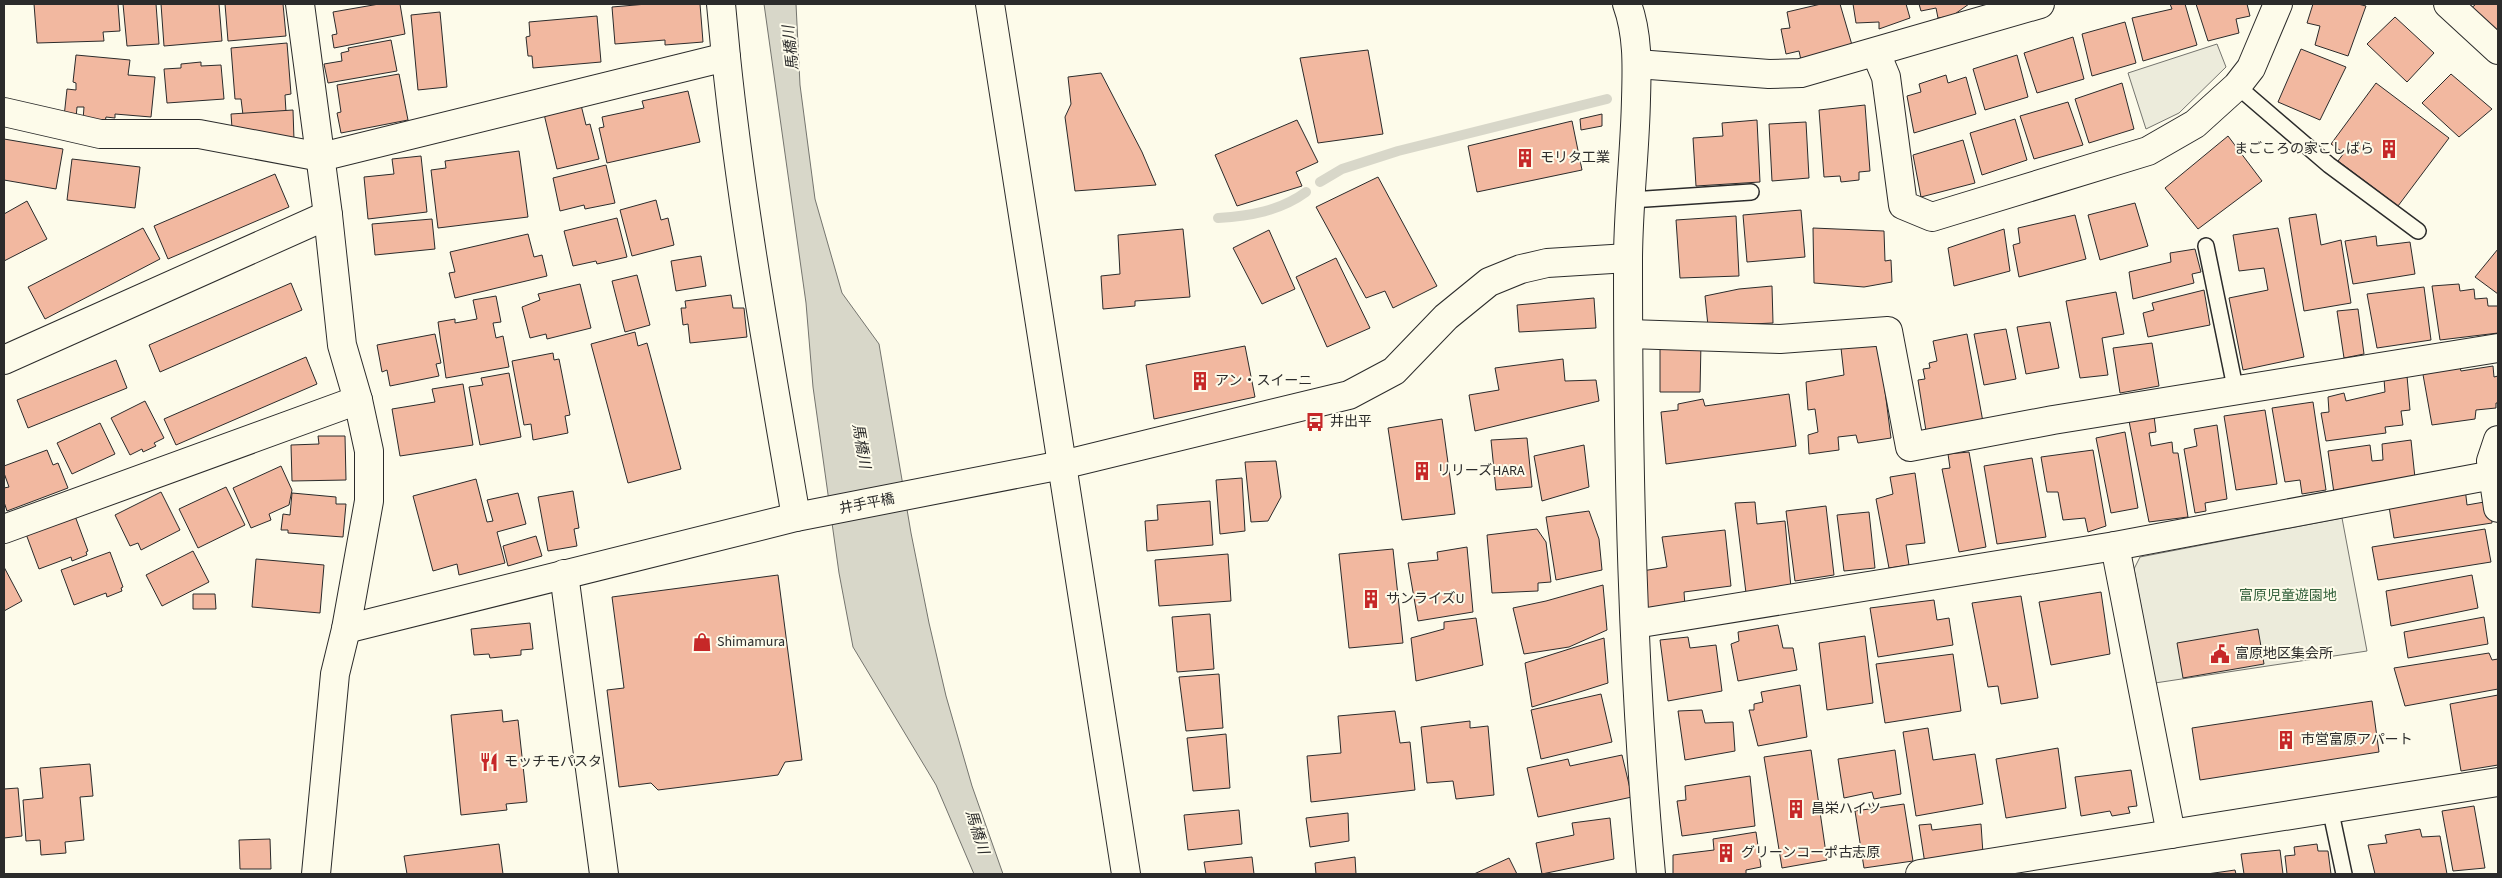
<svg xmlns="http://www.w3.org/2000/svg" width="2502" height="878" font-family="'Source Sans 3','Noto Sans JP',sans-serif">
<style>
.green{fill:#ecebdb;stroke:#74746e}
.water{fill:#d8d7c9;stroke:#74746e}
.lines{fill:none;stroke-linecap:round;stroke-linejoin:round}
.stream{stroke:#d8d7c9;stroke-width:10}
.building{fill:#f2b8a0;stroke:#2b2b2b}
.lane-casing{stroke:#2b2b2b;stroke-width:18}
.street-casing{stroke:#2b2b2b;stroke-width:30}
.secondary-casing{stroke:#2b2b2b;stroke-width:30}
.lane{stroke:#fdfbea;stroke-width:15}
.street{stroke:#fdfbea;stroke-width:28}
.secondary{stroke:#fdfbea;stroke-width:28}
.labels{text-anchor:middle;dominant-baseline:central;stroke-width:4;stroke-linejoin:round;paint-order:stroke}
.poi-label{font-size:14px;fill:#2b2b2b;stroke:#fdfbea;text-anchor:start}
.street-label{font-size:14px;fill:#2b2b2b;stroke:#fdfbea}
.park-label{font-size:14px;fill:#34623c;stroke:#fdfbea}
.water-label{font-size:15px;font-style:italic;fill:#2b2b2b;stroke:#fdfbea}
</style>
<rect width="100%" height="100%" fill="#fdfbea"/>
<g class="green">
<polygon points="2217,44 2226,67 2179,113 2146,129 2128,73"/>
<polygon points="2342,518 2367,651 2155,683 2134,569 2140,557"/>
</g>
<polygon class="water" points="764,4 796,4 800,85 815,199 842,293 879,344 911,533 929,623 946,696 972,786 1003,874 974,874 936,785 853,647 839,573 813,387 806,303"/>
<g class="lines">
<g class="stream">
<polyline points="1320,182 1342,169 1398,151 1607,99"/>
<path d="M 1218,218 C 1250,216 1280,211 1306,192"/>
</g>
</g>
<g class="building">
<polygon points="34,4 118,4 120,31 103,32 104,41 37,43"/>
<polygon points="123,4 156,4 159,44 127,46"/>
<polygon points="161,4 219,4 222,41 164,46"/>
<polygon points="225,4 283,4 286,36 228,41"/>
<polygon points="379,4 400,4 405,34 334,48 332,35 337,34 333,12"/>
<polygon points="647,4 700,4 703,42 665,45 665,40 615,44 612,7"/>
<polygon points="1821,4 1840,4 1852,45 1801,60 1799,51 1786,54 1781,29 1790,28 1787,12"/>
<polygon points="1853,4 1906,4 1910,18 1879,29 1879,22 1856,23"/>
<polygon points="1919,4 1969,4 1952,16 1938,18 1936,8 1921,11"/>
<polygon points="2170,4 2185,4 2197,45 2143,61 2132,18 2172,9"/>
<polygon points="2196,4 2247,4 2250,16 2236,19 2239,33 2208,41"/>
<polygon points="2313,4 2358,4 2366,6 2348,56 2315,45 2320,26 2307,23"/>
<polygon points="2476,4 2498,4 2498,36 2469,10"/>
<polygon points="440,12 447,87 418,90 411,15"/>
<polygon points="597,16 601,62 533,68 532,56 528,56 526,37 530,36 529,22"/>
<polygon points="2395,17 2434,53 2407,82 2367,44"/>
<polygon points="2125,22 2136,63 2092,76 2082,34"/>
<polygon points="2073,37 2084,79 2037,93 2024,53"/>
<polygon points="391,40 397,71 328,83 324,64 342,61 341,53 349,51 348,48"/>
<polygon points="287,43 291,94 285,95 286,112 243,115 241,99 235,99 231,48"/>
<polygon points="2301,49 2346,67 2320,120 2278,102"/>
<polygon points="1368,50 1383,134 1318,143 1300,58"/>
<polygon points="76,55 130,60 128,75 155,77 151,117 115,114 115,118 106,117 105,122 83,120 84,107 77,107 76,118 64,117 67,89 76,90 76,83 73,82"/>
<polygon points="2017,55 2028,97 1985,110 1973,69"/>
<polygon points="201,62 201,66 221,65 224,99 167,103 164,69 181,68 181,64"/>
<polygon points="1101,73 1142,152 1156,185 1075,191 1065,117 1071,104 1068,77"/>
<polygon points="399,74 408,120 341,133 337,113 341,112 337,85"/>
<polygon points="2451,74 2492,109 2459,137 2422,103"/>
<polygon points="1946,75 1948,83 1966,77 1976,114 1914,133 1907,96 1921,92 1919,84"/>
<polygon points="2122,83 2134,129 2089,143 2075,99"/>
<polygon points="2376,83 2449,138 2398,206 2338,161 2344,153 2331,144"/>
<polygon points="688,91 700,142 607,163 599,128 604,127 602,117 644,108 642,101"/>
<polygon points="2068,102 2083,145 2034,159 2020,116"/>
<polygon points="581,105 586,125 590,124 599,159 557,169 544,114"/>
<polygon points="1865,105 1870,171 1859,172 1859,180 1841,182 1840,176 1824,177 1819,110"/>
<polygon points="293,110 294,140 232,128 231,114"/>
<polygon points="1602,114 1602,126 1581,130 1580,119"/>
<polygon points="2015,119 2027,160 1982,175 1970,133"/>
<polygon points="1297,120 1318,162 1296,172 1302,186 1237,206 1215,155"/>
<polygon points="1757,120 1760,182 1696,186 1693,138 1723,136 1722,123"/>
<polygon points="1572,121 1582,170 1477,192 1468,146"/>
<polygon points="1806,122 1809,178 1772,181 1769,124"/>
<polygon points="2228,136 2262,181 2198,229 2165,188"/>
<polygon points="4,139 63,149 56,189 4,180"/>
<polygon points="1963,140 1975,183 1921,197 1913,155"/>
<polygon points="519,151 528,217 438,228 431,170 446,168 445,161"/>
<polygon points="421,156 427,212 368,219 364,177 394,174 392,159"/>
<polygon points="72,159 140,167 135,208 67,200"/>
<polygon points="606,165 615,203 585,209 584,205 560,211 553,178"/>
<polygon points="275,174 289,207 168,259 154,226"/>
<polygon points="1378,177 1437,286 1393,308 1385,291 1366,298 1316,207"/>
<polygon points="656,200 661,220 668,218 674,245 632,256 620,210"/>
<polygon points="27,201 47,239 4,261 4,214"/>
<polygon points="2135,203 2148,246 2100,260 2088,215"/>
<polygon points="1801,210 1805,257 1747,262 1743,215"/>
<polygon points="2316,214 2321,245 2341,240 2351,303 2304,311 2289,218"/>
<polygon points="2075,215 2086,259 2019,277 2013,245 2020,243 2018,228"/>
<polygon points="1736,216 1739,276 1680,278 1676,220"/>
<polygon points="617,218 627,257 597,264 596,261 573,266 564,231"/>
<polygon points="432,219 435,249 375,255 372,224"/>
<polygon points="143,228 160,259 45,319 28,287"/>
<polygon points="1813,228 1884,231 1885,261 1891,260 1892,282 1864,287 1814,283"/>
<polygon points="2278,228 2304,357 2243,370 2229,298 2268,290 2264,268 2239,271 2233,235"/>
<polygon points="1183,229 1190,297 1135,301 1135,306 1103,309 1101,276 1120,274 1118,235"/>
<polygon points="2004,229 2010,271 1954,286 1948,248"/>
<polygon points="1269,230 1295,289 1262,304 1233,248"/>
<polygon points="528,234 534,257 542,255 547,276 455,298 449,273 455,272 450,252"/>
<polygon points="2376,236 2377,246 2410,242 2415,274 2353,284 2345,241"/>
<polygon points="2195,249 2201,272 2192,274 2194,283 2133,299 2129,272 2171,262 2170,253"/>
<polygon points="2498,249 2498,294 2475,277"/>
<polygon points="701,256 706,286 676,291 671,261"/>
<polygon points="1336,258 1370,328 1327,347 1296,277"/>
<polygon points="637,275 650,325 625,332 612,281"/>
<polygon points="291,283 302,310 160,372 149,345"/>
<polygon points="580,284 591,328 547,339 546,334 530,338 522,307 540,300 538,294"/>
<polygon points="2459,284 2460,291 2474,289 2475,299 2487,298 2488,306 2498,306 2498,333 2440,340 2432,286"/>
<polygon points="1772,286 1773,323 1708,326 1705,296 1739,289"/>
<polygon points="2424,287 2431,340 2377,348 2367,294"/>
<polygon points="2204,290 2210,325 2148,337 2143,313 2154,310 2152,303"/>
<polygon points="2116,292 2124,334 2102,338 2108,375 2080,378 2066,301"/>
<polygon points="731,295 733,308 744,308 747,337 690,343 688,324 683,325 681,308 686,308 685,301"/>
<polygon points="496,296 501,322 493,323 496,338 503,336 509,367 446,378 438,322 455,319 455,323 477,319 473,300"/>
<polygon points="1594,298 1596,328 1519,332 1517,305"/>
<polygon points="2358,309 2364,354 2344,358 2337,311"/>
<polygon points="2050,322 2059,368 2026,374 2017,327"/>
<polygon points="2006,329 2016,379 1984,385 1974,334"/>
<polygon points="635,332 638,346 647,343 681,469 628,483 591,344"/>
<polygon points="435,334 441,363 436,364 439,376 390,386 387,370 382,372 377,345"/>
<polygon points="1967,334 1983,422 1926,431 1918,380 1925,379 1923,369 1930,368 1929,363 1937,361 1933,341"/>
<polygon points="1660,340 1701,342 1700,392 1660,392"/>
<polygon points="2152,343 2159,386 2120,393 2113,348"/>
<polygon points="1879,344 1891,438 1858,443 1856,435 1838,437 1839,450 1809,454 1808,435 1818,432 1815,409 1808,410 1806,382 1844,375 1841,348"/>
<polygon points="1245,346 1255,397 1154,419 1146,365"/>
<polygon points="553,353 554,360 559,359 570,415 565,416 568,433 533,440 531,424 524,425 512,361"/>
<polygon points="306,357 317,384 176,445 164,419"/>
<polygon points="1563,359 1565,381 1596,380 1599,401 1475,431 1469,395 1499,390 1495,368"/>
<polygon points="116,360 127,388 28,428 17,400"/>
<polygon points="2459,364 2461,371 2493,366 2494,377 2498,376 2498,403 2496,403 2496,408 2476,410 2475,419 2432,425 2422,369"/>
<polygon points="509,373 521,437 480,445 469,387 483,385 481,378"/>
<polygon points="2407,376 2410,410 2401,411 2403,425 2385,427 2386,433 2326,441 2321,413 2329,412 2328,397 2344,393 2346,401 2385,392 2384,379"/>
<polygon points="463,384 473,445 400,456 392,409 435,402 432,389"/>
<polygon points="1789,394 1796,446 1666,464 1661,412 1678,410 1678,404 1703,399 1705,406"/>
<polygon points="145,401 164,438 154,443 156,446 143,452 142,449 130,455 111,418"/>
<polygon points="2313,402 2326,490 2302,494 2300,480 2285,482 2272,408"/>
<polygon points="2265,410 2277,484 2236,490 2224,416"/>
<polygon points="2154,416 2156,432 2149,433 2151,446 2172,442 2173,453 2178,453 2188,517 2149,522 2129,421"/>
<polygon points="1442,419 1455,514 1402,520 1388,428"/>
<polygon points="100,423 115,454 72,474 57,443"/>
<polygon points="2217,425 2227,499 2205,503 2206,511 2195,513 2184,449 2197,446 2194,429"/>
<polygon points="2125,432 2138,508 2111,513 2096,438"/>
<polygon points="318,436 345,436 346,480 292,481 291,445 319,444"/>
<polygon points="1527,438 1532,487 1496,490 1491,440"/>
<polygon points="2411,440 2415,478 2334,493 2328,451 2370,445 2372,461 2383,460 2382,444"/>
<polygon points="1584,445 1589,487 1542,501 1534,456"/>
<polygon points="47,450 53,465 58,463 68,488 7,511 4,502 4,488 9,487 4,473 4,466"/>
<polygon points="2093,450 2106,526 2088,532 2085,518 2063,520 2058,492 2047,492 2041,457"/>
<polygon points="1969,452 1986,547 1959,552 1942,469 1950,468 1948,454"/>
<polygon points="2032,458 2046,537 1997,544 1984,466"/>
<polygon points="1276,461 1281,497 1268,521 1251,522 1245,462"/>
<polygon points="281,466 292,490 289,505 269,514 271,520 251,528 233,488"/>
<polygon points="1915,473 1925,543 1906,545 1909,565 1889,568 1876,499 1893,494 1890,477"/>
<polygon points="1242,478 1245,531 1220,534 1216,480"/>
<polygon points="476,479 487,522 493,521 487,500 518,493 526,524 497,532 505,563 459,575 457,564 433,571 413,496"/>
<polygon points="226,487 245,525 198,548 179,509"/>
<polygon points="2465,488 2467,505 2490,501 2492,523 2394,538 2388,500"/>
<polygon points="573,491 579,528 574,529 577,546 548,551 538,497"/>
<polygon points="161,492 180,530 141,550 138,543 130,546 115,515"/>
<polygon points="292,493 336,497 336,504 346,504 343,537 288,533 288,530 281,530 283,514 290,515"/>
<polygon points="1210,501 1213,545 1147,551 1145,521 1158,520 1157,505"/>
<polygon points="1755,502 1757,524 1785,521 1791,588 1746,593 1735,503"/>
<polygon points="1826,506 1834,575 1795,581 1786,511"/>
<polygon points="1589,511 1599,539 1602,570 1556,580 1546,517"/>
<polygon points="1869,512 1875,568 1844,571 1837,515"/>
<polygon points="75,516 88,551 86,552 87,555 72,561 71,557 39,569 26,534"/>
<polygon points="1537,529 1546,542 1551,582 1538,583 1538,591 1492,593 1487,535"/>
<polygon points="2485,529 2491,562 2378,580 2372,547"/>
<polygon points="1725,530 1731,586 1684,592 1685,606 1646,610 1642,571 1667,567 1662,537"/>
<polygon points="536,536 542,556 508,566 503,546"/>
<polygon points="1467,547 1473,612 1418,621 1408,563 1438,560 1437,552"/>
<polygon points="1393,549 1403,643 1349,648 1339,554"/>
<polygon points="193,551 209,582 162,606 146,575"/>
<polygon points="110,552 123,587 121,588 122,591 107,597 106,593 74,605 61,570"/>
<polygon points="1228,554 1231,601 1159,606 1155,560"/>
<polygon points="256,559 324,565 320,613 252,607"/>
<polygon points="4,567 22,601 4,611"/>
<polygon points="778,575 802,760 785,762 778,775 658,790 651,783 619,787 607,690 624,688 612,597"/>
<polygon points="2472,575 2478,608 2391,626 2386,591"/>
<polygon points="1603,585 1607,630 1569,647 1524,654 1513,608 1546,601"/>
<polygon points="2101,592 2110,654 2051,665 2039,602"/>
<polygon points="193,594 215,594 216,609 193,609"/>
<polygon points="2021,596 2038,698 2001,704 1998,686 1988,687 1972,603"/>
<polygon points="1934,600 1937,620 1949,618 1953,645 1878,657 1870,608"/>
<polygon points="1210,614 1214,669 1177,672 1172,617"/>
<polygon points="2484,617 2488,644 2408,658 2404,632"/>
<polygon points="1476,618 1483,665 1416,681 1411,638 1444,629 1444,622"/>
<polygon points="530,623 533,649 521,650 521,655 490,658 489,654 474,655 471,629"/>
<polygon points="1778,625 1783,648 1793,648 1797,670 1738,681 1731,644 1739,641 1738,632"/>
<polygon points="2258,629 2264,664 2183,678 2177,643"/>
<polygon points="1865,636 1873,703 1827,710 1819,643"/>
<polygon points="1688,637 1690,648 1716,645 1722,691 1668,701 1660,640"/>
<polygon points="1604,638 1608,683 1532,707 1525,663"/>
<polygon points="2489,653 2492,660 2498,659 2498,689 2405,706 2394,668"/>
<polygon points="1953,654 1961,711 1885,723 1876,664"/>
<polygon points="1219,674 1223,728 1186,731 1179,677"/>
<polygon points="1800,685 1807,737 1758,746 1749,710 1754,710 1754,704 1763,702 1761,692"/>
<polygon points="1601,694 1612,742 1541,759 1531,710"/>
<polygon points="2498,695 2498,765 2461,771 2450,704"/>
<polygon points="2372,701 2379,752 2200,780 2192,728"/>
<polygon points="502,710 503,722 518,720 527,802 506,804 507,810 461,815 451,715"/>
<polygon points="1702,710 1705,723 1733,722 1735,751 1685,760 1678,711"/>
<polygon points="1395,711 1400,743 1410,742 1415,790 1311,802 1307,756 1341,753 1338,716"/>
<polygon points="1470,721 1470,728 1488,726 1494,795 1456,799 1453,781 1427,783 1421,727"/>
<polygon points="1928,728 1933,760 1975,754 1983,804 1916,816 1903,732"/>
<polygon points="1226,734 1230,788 1193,791 1187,738"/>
<polygon points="2058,748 2066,808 2006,818 1996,759"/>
<polygon points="1811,750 1827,860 1782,868 1764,757"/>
<polygon points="1895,750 1901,794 1874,799 1872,792 1844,798 1838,759"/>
<polygon points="1622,755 1632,797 1538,817 1527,768 1568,759 1570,766"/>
<polygon points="90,764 93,796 80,797 84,840 65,842 66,853 41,855 40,840 26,841 23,800 43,798 40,768"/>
<polygon points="2131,770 2137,806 2128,807 2130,813 2112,816 2110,811 2081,816 2075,777"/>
<polygon points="1750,776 1755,826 1682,836 1677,801 1686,800 1685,786"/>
<polygon points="18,788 22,836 4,838 4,789"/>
<polygon points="1904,804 1913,861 1864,868 1855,811"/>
<polygon points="2474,806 2485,868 2453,871 2442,811"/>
<polygon points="1239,810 1242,844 1188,850 1184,815"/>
<polygon points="1348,813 1349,841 1310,847 1306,818"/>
<polygon points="1610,818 1614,859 1542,874 1536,843 1574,835 1572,823"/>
<polygon points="1931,824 1932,830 1981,824 1983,854 1925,864 1919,825"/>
<polygon points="2420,829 2422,837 2440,836 2447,874 2375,874 2368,845 2387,843 2385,835"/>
<polygon points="1756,832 1761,867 1746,870 1746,874 1673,874 1673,855 1714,850 1713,839"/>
<polygon points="270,839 271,869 240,869 239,840"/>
<polygon points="499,844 503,874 407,874 404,856"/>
<polygon points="2317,844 2318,851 2328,851 2331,874 2287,874 2285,856 2295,855 2294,847"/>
<polygon points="2280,850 2283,874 2244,874 2241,854"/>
<polygon points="1252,857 1254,874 1206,874 1204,862"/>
<polygon points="1355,857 1356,874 1316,874 1315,863"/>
<polygon points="1509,858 1517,874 1474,874"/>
<polygon points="2235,870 2236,874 2207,874"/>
</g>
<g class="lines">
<g class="lane-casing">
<g id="lane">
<polyline points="2237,86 2329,165 2418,231"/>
<polyline points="1631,200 1751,192"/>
<polyline points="2206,246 2236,392"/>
<polyline points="2330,808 2344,874"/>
</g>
</g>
<g class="street-casing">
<g id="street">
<polyline points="300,4 328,215 342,345 358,400 369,451 369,501 346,629 335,674 316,874"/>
<polyline points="721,4 726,57"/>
<path d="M 1627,4 C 1638,34 1637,66 1636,99 C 1635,153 1628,207 1628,261 C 1628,466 1632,670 1651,874"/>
<polyline points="2448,4 2498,50"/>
<polyline points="1876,53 1886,77 1903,205 1932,217 2148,151 2195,124 2237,86 2251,68 2278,4"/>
<polyline points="1637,64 1769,74 1801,73 2040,4"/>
<path d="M 4,112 L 100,134 L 199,134 L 321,157 L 726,57 C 742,211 770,364 796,517"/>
<polyline points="1629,334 1780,339 1888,331 1910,447 2053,420 2498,348"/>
<polyline points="4,360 328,215"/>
<polyline points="2498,440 2491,461 2498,508"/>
<polyline points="4,529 358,400"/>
<polyline points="564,574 604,874"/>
<polyline points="1635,624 2115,546"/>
<polyline points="346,629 796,517 1062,465 1349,395 1394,371 1446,317 1489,282 1521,269 1547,263 1628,258"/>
<polyline points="2171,834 2115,546 2493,475"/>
<polyline points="1920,874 2498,782"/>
</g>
</g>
<g class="secondary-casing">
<polyline id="secondary" points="990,4 1126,874"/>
</g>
<use href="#lane" class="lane"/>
<use href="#street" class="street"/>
<use href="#secondary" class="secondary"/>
</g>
<defs>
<g id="building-bare" transform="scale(1.5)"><path d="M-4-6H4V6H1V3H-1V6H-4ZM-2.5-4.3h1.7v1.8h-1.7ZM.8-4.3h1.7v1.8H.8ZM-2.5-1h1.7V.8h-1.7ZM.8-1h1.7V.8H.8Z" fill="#c62828" stroke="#fdfbea" stroke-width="2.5" paint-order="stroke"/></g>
<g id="bus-bare" transform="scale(1.5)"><path d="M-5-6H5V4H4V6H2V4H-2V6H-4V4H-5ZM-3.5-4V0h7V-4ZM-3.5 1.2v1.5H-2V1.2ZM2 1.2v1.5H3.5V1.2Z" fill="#c62828" stroke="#fdfbea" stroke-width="2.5" paint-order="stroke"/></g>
<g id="shop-bare" transform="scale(1.5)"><path d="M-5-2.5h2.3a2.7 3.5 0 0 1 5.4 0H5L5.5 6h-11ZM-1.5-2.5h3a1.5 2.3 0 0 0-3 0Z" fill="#c62828" stroke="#fdfbea" stroke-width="2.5" paint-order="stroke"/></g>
<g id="civic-bare" transform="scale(1.5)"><path d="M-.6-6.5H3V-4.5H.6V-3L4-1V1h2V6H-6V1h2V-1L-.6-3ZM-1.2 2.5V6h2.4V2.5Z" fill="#c62828" stroke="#fdfbea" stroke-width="2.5" paint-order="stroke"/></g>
<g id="restaurant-bare" transform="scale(1.5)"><path d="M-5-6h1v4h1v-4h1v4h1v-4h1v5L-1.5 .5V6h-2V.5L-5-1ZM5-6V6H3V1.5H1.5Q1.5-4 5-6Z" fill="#c62828" stroke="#fdfbea" stroke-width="2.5" paint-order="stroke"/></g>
</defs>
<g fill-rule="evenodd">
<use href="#building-bare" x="2389" y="149"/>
<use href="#building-bare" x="1525" y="158"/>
<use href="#building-bare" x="1200" y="381"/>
<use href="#bus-bare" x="1315" y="422"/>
<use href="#building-bare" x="1422" y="471"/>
<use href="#building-bare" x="1371" y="599"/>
<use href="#shop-bare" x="702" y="642"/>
<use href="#civic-bare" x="2220" y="654"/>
<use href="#building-bare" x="2286" y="740"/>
<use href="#restaurant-bare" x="489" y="762"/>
<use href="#building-bare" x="1796" y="809"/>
<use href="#building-bare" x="1726" y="853"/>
</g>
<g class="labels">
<g class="poi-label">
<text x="2374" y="149" text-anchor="end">まごころの家こしばら</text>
<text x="1540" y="158">モリタ工業</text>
<text x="1215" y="381">アン・スイーニ</text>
<text x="1330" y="422">井出平</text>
<text x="1437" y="471">リリーズHARA</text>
<text x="1386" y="599">サンライズU</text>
<text x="717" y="642">Shimamura</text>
<text x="2235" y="654">富原地区集会所</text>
<text x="2301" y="740">市営富原アパート</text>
<text x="504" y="762">モッチモパスタ</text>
<text x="1811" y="809">昌栄ハイツ</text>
<text x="1741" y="853">グリーンコーポ古志原</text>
</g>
<g class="street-label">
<text transform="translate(867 504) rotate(-11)">井手平橋</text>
</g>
<g class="park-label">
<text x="2288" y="596">富原児童遊園地</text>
</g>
<g class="water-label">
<text transform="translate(791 48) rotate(-96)">馬橋川</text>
<text transform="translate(861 446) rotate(80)">馬橋川</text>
<text transform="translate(977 832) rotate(73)">馬橋川</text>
</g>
</g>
<rect width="2502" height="878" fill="none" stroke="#2b2b2b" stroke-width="10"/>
</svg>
